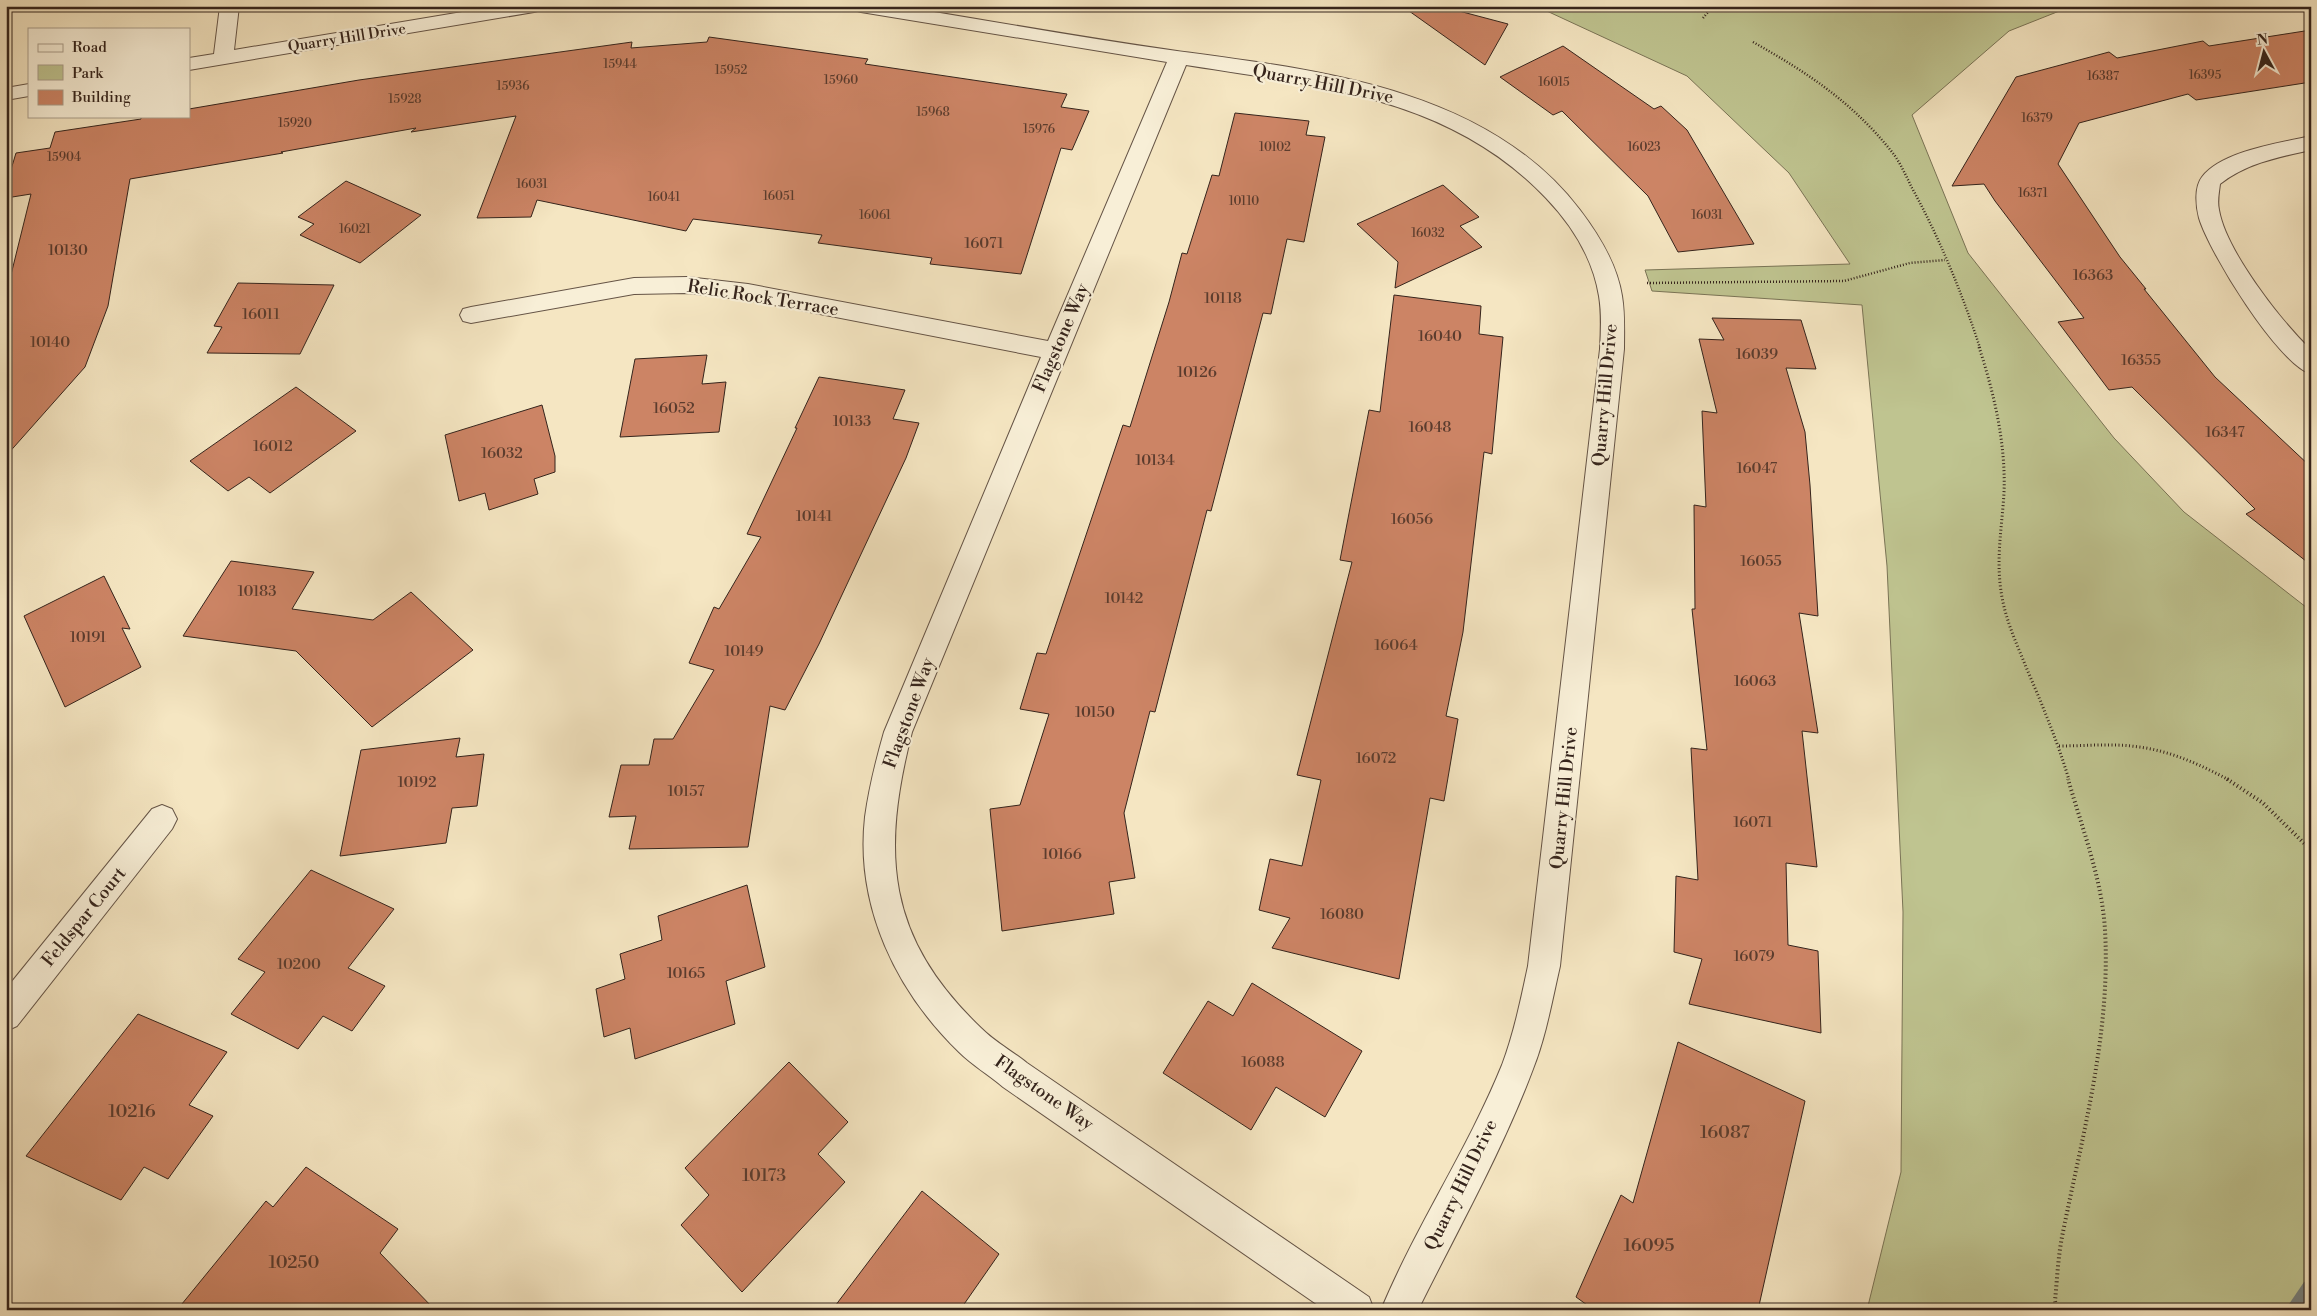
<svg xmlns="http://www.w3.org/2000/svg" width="2317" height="1316" font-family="'Libre Bodoni',serif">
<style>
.green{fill:#bfc490;stroke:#7a7456}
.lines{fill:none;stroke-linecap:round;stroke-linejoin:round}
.stream{fill:#76807d;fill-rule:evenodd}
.building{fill:#cc8465;stroke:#35241c}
.street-casing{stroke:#655446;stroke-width:2}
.path-far2{stroke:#35241c;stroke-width:2.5;stroke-dasharray:1 2;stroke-linecap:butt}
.path-far1{stroke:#35241c;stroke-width:3;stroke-dasharray:1 2.5;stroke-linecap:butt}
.path{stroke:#35241c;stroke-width:4;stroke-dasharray:1 3;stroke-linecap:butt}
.street{fill:#f8efd7;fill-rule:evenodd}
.labels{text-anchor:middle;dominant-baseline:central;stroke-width:4.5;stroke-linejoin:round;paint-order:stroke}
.far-number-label{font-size:12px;fill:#5b3c2e}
.far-street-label{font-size:15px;fill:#35241c;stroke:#f8efd7}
.number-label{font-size:15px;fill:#5b3c2e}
.street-label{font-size:18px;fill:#35241c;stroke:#f8efd7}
.near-number-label{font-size:18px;fill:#5b3c2e}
</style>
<rect width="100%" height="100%" fill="#f5e6c2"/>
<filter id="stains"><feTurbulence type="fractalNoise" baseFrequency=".004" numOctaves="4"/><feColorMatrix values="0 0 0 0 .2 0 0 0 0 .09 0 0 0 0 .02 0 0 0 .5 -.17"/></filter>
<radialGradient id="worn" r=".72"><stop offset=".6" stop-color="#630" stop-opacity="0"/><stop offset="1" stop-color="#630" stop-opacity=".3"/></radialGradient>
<polygon class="green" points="1536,6 2072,6 2009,31 1912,115 1968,253 2114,438 2184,512 2311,611 2311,1310 1867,1310 1901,1172 1903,912 1887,566 1862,305 1652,291 1645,270 1850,264 1789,173 1687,76"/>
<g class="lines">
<polygon class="stream" points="2311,1279 2311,1305 2307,1310 2285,1310 2304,1282"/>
</g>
<g class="building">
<polygon points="1402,6 1440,6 1508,24 1485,65"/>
<polygon points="2311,30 2311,82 2196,100 2188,94 2079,123 2058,164 2120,257 2146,289 2144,289 2215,377 2311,467 2311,565 2246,514 2255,509 2132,387 2109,390 2058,322 2084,318 1995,201 1984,184 1952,186 2016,77 2109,52 2117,58 2203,41 2209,46"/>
<polygon points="709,37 868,59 865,64 1067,94 1061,107 1089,111 1072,150 1061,148 1021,274 930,264 932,258 818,243 822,235 693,219 686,231 537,200 531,217 477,218 516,116 411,132 416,128 281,152 283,153 130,179 108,306 85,367 6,456 6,295 31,194 6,198 6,186 16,153 50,148 55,132 141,119 141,116 189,116 189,109 359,80 632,42 631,48 707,42"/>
<polygon points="1563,46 1654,109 1661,106 1687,130 1754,244 1678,252 1648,196 1562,111 1553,115 1500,77"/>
<polygon points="1235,113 1309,121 1306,135 1325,137 1304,242 1287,239 1271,314 1263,313 1211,511 1207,510 1155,712 1150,711 1124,813 1135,878 1109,882 1114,914 1002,931 990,809 1020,805 1049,714 1020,709 1037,653 1046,654 1123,425 1130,427 1169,302 1182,253 1187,254 1212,175 1219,176"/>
<polygon points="346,181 421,215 360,263 300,235 314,224 298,217"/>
<polygon points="1443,185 1479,217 1460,226 1482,247 1395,288 1398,262 1357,224"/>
<polygon points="238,283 334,285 300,354 207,353 222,327 214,326"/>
<polygon points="1394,295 1481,306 1479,334 1503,337 1492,454 1484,452 1463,632 1446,716 1458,719 1444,801 1430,798 1399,979 1272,948 1290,918 1259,910 1270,859 1302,866 1321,780 1297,775 1352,562 1340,560 1369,410 1380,412"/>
<polygon points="1712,318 1801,320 1816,369 1786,368 1805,432 1810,485 1818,616 1799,613 1818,733 1802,731 1817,867 1786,863 1788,945 1818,951 1821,1033 1689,1004 1702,959 1674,952 1676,876 1698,880 1691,748 1707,750 1692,609 1695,609 1694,505 1706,507 1702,411 1717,413 1699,339 1724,340"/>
<polygon points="707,355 702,384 726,382 719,432 620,437 635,359"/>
<polygon points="819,377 905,390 893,419 919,423 906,458 819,644 785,710 770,706 748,847 629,849 636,816 609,817 621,765 649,765 654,739 673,739 714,670 689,663 714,607 719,609 761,537 747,534 797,428 795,428"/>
<polygon points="296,387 356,431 270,493 249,477 228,491 190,461"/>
<polygon points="542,405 555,456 555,472 534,479 538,494 489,510 485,493 459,501 445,435"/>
<polygon points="231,561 314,572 292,609 373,620 411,592 473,650 372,727 296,651 183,636"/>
<polygon points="104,576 130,629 122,628 141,667 65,707 24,616"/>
<polygon points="460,738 456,757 484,754 477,806 452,808 446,843 340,856 361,750"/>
<polygon points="311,870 394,909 348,968 385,986 352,1031 323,1016 298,1049 231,1014 265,972 238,959"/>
<polygon points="747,885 765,967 726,981 735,1024 635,1059 630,1028 604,1037 596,989 625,979 620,954 662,940 658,916"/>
<polygon points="1252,983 1362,1051 1325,1117 1276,1087 1251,1130 1163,1073 1208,1001 1233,1016"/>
<polygon points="138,1014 227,1052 189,1105 213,1116 168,1179 144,1167 121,1200 26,1156"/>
<polygon points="1678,1042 1805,1101 1758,1310 1594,1310 1576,1297 1621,1195 1633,1203"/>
<polygon points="789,1062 848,1122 818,1154 845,1182 742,1292 681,1225 709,1195 685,1168"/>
<polygon points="306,1167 398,1229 380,1253 435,1310 177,1310 266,1201 273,1207"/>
<polygon points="922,1191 999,1254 960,1310 832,1310"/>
</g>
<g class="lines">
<g class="street-casing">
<g id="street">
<polygon points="220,6 239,6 234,50 498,6 543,6 541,10 534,12 189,70 189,58 214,54"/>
<path d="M 852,6 L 898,6 C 991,21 1084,38 1177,51 C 1318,70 1487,88 1580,210 C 1599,235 1617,264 1622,296 C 1625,314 1624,331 1624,349 L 1560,966 C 1552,1001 1546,1036 1533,1069 C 1502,1152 1457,1231 1418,1310 L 1381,1310 C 1416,1226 1468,1149 1502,1065 C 1514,1033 1521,999 1528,966 L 1600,349 C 1601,331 1602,314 1599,296 C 1593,259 1572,225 1546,198 C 1449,96 1317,86 1186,65 L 912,732 C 881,854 886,937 981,1028 C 995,1042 1012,1051 1027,1063 L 1369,1297 L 1374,1310 L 1325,1310 L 1003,1087 C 989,1075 972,1065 959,1052 C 896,991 855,906 865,817 C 869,788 876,760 884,732 L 1041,357 L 748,300 L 687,293 L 634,294 L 471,323 L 463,321 L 460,315 L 463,309 L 471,307 L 634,278 L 687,277 L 748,284 L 1048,341 L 1167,62 L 861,12 L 854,10 Z"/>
<polygon points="29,84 29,96 6,100 6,88"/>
<path d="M 2311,136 L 2311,150 C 2279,157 2247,163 2220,184 C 2219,193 2217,201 2219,210 C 2226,251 2281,321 2311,350 L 2311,374 C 2278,364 2209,252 2199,218 C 2196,207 2194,187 2202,177 C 2222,151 2280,143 2311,136 Z"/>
<polygon points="162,805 172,809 177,819 172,829 17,1026 6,1031 6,989 152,809"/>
</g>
</g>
<g class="path-far2">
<polyline points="1703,18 1713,6"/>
<path d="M 1753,42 C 1808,73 1852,102 1892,152 C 1900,162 1906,176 1912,188 C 1940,239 1962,293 1980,348"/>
<polyline points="1647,283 1844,281 1910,263 1945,260"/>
</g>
<g class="path-far1">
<path d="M 1979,347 C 1994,393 2006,444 2004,493 C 2002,526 1996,558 2001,591 C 2005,620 2018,647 2029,674 C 2044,709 2058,743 2069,780"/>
<path d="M 2059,746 C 2086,746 2113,743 2139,747 C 2171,751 2201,765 2229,780"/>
</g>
<g class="path">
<polyline points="2227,779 2263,803 2311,850"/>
<path d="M 2057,1310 L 2055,1301 C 2057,1280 2058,1258 2062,1237 C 2082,1136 2111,1034 2105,930 C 2102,879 2082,828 2068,779"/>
</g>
<use href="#street" class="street"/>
</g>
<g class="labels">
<g class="far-number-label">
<text x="620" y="64">15944</text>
<text x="731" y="70">15952</text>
<text x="2205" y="75">16395</text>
<text x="2103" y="76">16387</text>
<text x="841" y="80">15960</text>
<text x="1554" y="82">16015</text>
<text x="513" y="86">15936</text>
<text x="405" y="99">15928</text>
<text x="933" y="112">15968</text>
<text x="2037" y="118">16379</text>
<text x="295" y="123">15920</text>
<text x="1039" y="129">15976</text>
<text x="1275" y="147">10102</text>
<text x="1644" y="147">16023</text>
<text x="64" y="157">15904</text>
<text x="532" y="184">16031</text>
<text x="2033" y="193">16371</text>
<text x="779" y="196">16051</text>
<text x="664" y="197">16041</text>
<text x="1244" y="201">10110</text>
<text x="875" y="215">16061</text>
<text x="1707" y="215">16031</text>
<text x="355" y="229">16021</text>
<text x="1428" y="233">16032</text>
</g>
<g class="far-street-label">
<text transform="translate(347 38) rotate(-9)">Quarry Hill Drive</text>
</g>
<g class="number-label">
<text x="984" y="243">16071</text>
<text x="68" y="250">10130</text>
<text x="2093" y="275">16363</text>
<text x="1223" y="298">10118</text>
<text x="261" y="314">16011</text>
<text x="1440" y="336">16040</text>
<text x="50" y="342">10140</text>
<text x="1757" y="354">16039</text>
<text x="2141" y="360">16355</text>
<text x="1197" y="372">10126</text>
<text x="674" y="408">16052</text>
<text x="852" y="421">10133</text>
<text x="1430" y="427">16048</text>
<text x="2225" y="432">16347</text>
<text x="273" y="446">16012</text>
<text x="502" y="453">16032</text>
<text x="1155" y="460">10134</text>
<text x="1757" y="468">16047</text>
<text x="814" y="516">10141</text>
<text x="1412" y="519">16056</text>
<text x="1761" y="561">16055</text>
<text x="257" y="591">10183</text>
<text x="1124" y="598">10142</text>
<text x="88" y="637">10191</text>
<text x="1396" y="645">16064</text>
<text x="744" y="651">10149</text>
<text x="1755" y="681">16063</text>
<text x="1095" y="712">10150</text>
<text x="1376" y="758">16072</text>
<text x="417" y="782">10192</text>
<text x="686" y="791">10157</text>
<text x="1753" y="822">16071</text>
<text x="1062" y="854">10166</text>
<text x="1342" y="914">16080</text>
<text x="1754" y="956">16079</text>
<text x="299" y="964">10200</text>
<text x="686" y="973">10165</text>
<text x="1263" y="1062">16088</text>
</g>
<g class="street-label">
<text transform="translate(1323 84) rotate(11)">Quarry Hill Drive</text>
<text transform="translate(763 298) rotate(9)">Relic Rock Terrace</text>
<text transform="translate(1061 338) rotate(-67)">Flagstone Way</text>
<text transform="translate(1605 395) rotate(-85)">Quarry Hill Drive</text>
<text transform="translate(909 713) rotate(-70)">Flagstone Way</text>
<text transform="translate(1564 798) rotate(-84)">Quarry Hill Drive</text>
<text transform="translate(84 917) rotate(-51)">Feldspar Court</text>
<text transform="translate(1044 1093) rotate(35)">Flagstone Way</text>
<text transform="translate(1461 1185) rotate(-64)">Quarry Hill Drive</text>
</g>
<g class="near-number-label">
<text x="132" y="1111">10216</text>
<text x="1725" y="1132">16087</text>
<text x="764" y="1175">10173</text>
<text x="1649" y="1245">16095</text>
<text x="294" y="1262">10250</text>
</g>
</g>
<rect width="2317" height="1316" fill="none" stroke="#f5e6c2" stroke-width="25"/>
<rect x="8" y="8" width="2302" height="1301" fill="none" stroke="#35241c" stroke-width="2.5"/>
<rect x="12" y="12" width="2292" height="1291" fill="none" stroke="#35241c"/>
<rect x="28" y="28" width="162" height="90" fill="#f8efd7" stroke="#aa9e8c"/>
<rect x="38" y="44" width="25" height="8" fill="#f8efd7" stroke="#aa9e8c"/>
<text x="72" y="52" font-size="15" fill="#35241c">Road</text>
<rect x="38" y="65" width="25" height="15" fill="#bfc490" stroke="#aa9e8c"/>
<text x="72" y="78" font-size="15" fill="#35241c">Park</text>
<rect x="38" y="90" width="25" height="15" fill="#cc8465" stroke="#aa9e8c"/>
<text x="72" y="102" font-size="15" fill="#35241c">Building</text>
<g transform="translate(2264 52) rotate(353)" stroke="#f8efd7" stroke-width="4" paint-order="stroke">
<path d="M0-4L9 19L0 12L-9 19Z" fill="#35241c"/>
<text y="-8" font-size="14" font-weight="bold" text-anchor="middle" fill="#35241c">N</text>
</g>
<rect width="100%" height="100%" filter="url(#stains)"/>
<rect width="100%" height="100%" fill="url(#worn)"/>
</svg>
